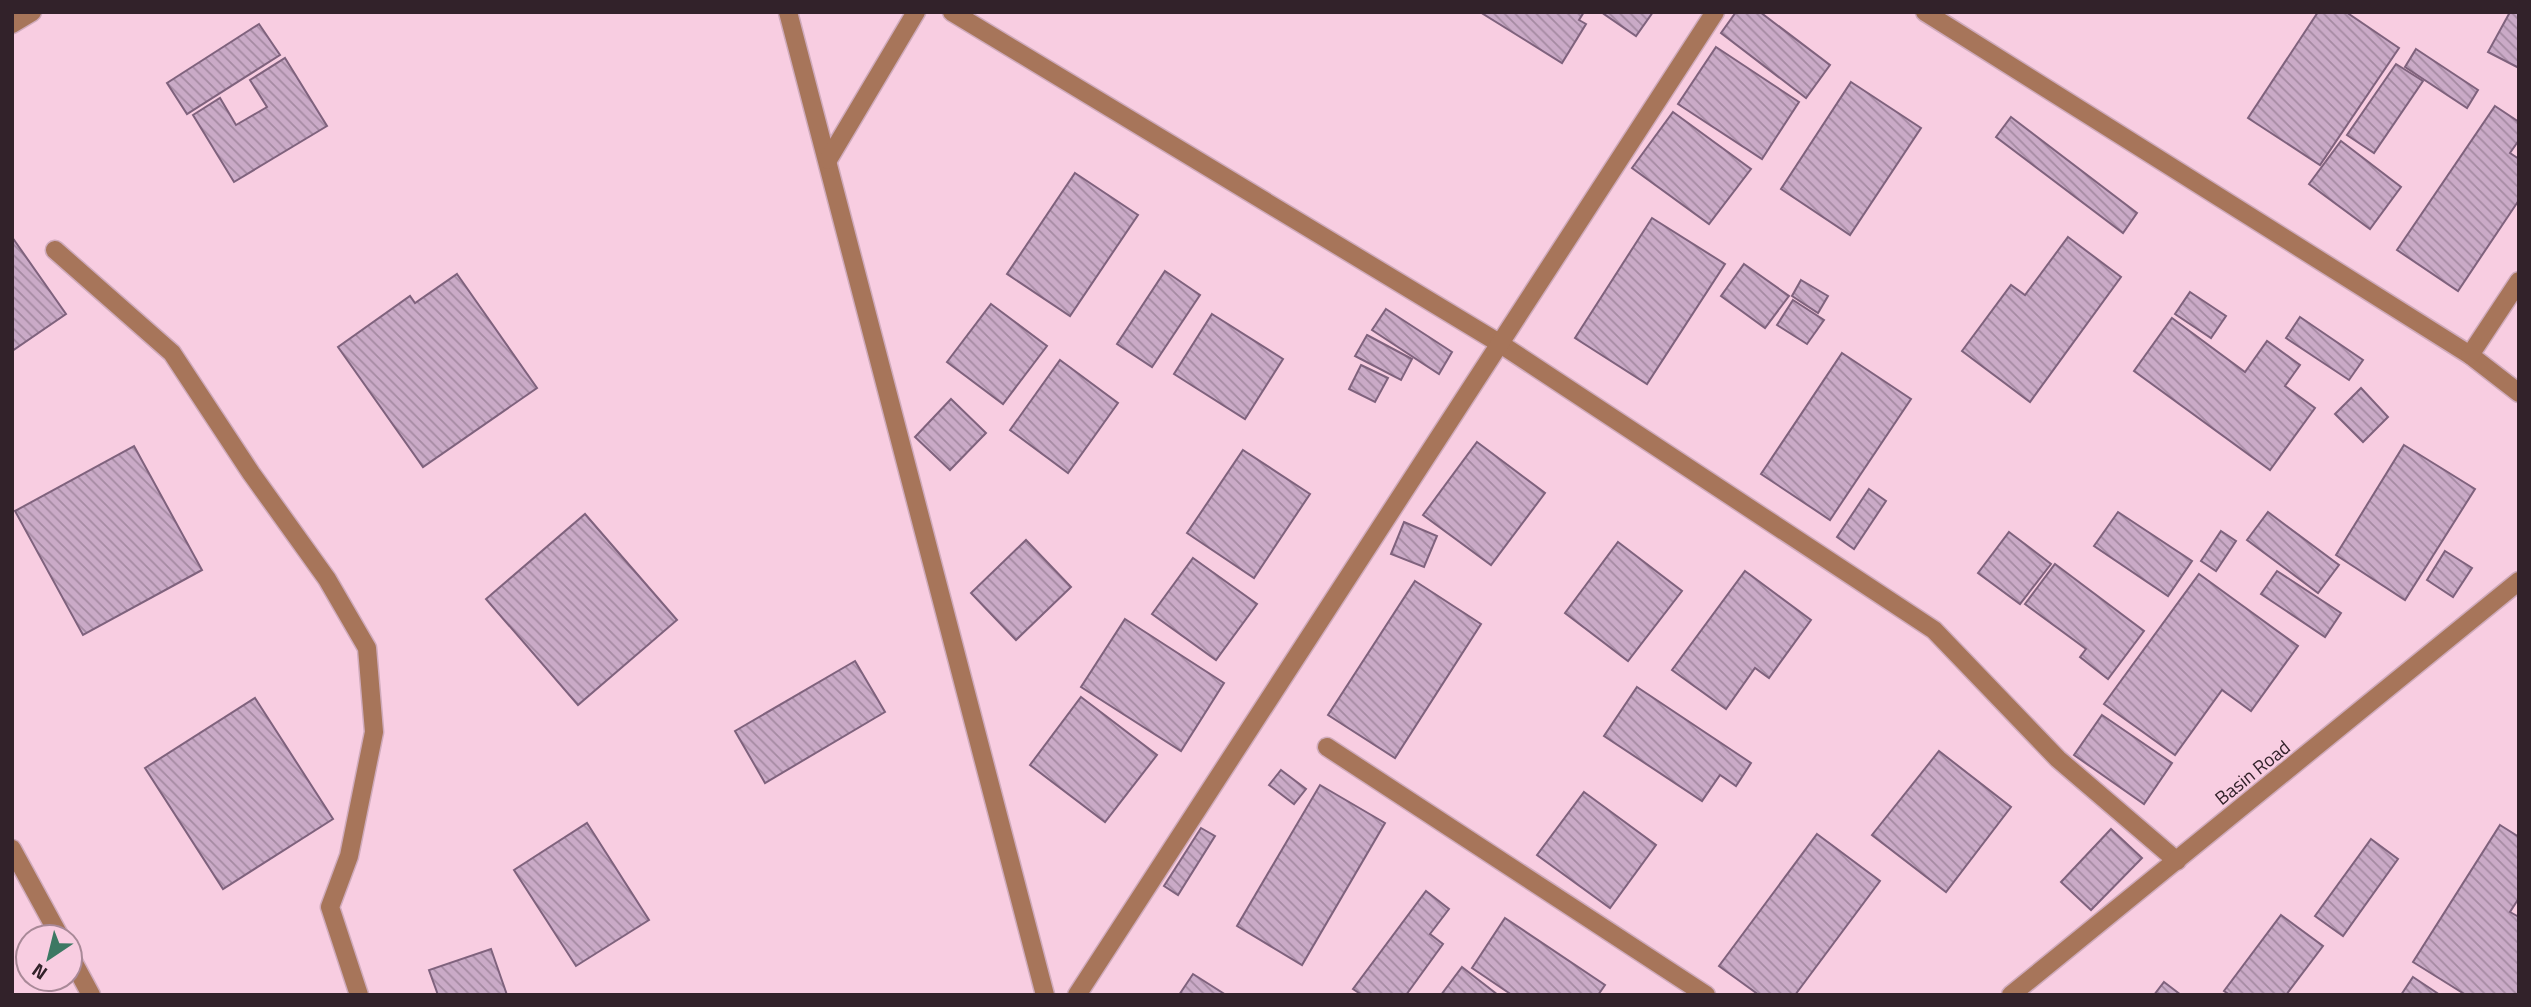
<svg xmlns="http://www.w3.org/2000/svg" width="2531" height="1007" font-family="'Titillium Web',sans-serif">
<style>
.building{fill:url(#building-back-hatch);stroke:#7f627d;stroke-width:2}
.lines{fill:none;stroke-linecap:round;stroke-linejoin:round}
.minor-casing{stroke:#d0abbc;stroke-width:21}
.minor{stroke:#a7755a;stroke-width:18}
.labels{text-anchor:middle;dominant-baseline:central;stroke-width:5;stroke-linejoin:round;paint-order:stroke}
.street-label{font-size:19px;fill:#32222a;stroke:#f8cde1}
</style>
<defs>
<pattern id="building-back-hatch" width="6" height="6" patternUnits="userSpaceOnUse" patternTransform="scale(1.75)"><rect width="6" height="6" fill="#caaac7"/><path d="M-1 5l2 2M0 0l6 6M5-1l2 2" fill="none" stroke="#a58aa2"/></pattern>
</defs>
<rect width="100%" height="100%" fill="#f8cde1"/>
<g class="building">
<polygon points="1480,12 1584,12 1579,20 1586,24 1562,63"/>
<polygon points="1606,12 1653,12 1636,36 1604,14"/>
<polygon points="1736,12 1760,12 1830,65 1806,98 1721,33"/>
<polygon points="2318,12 2346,12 2399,48 2320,165 2248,118"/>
<polygon points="2510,12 2519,12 2519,68 2488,52"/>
<polygon points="259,24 280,55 187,114 167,83"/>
<polygon points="1716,47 1799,102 1762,159 1678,104"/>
<polygon points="2416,49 2478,90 2467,108 2405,67"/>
<polygon points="285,58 327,126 234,182 193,115 220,98 236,125 267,107 250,80"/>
<polygon points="2396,64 2423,81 2374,153 2347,135"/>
<polygon points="1851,82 1921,128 1850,235 1781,189"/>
<polygon points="2495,106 2519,122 2519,140 2510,153 2519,159 2519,200 2458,291 2397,250"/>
<polygon points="1673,112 1751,169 1709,224 1632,168"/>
<polygon points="2011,117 2137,213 2123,233 1996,137"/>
<polygon points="2341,141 2401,187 2370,229 2309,184"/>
<polygon points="1075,173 1138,215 1070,316 1007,274"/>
<polygon points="1652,218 1725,264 1647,384 1575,338"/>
<polygon points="12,237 66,314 12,351"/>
<polygon points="2068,237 2121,277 2030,402 1962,351 2011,285 2025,295"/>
<polygon points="1744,264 1789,296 1765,328 1721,296"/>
<polygon points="1165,271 1200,295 1152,367 1117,344"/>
<polygon points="457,274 537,388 423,467 338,347 410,296 415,303"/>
<polygon points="1801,280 1828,296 1818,313 1792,296"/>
<polygon points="2190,292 2226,316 2211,338 2175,314"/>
<polygon points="1793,300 1824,320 1807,344 1777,325"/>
<polygon points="991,304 1047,346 1003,404 947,362"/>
<polygon points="1386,309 1452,352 1439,374 1372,330"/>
<polygon points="1212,314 1283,359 1245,419 1174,374"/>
<polygon points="2300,317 2363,360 2349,380 2286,338"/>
<polygon points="2172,318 2245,372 2267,341 2300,365 2285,386 2315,408 2270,470 2134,371"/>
<polygon points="1367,335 1412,359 1401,380 1355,356"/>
<polygon points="1842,353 1911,399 1830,520 1761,474"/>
<polygon points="1060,360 1118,403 1068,473 1010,430"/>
<polygon points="1361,365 1388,378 1375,402 1349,389"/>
<polygon points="2361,388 2388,417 2363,442 2335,414"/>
<polygon points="951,399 986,433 950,470 915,437"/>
<polygon points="1477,442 1545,493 1491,565 1423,515"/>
<polygon points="2404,445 2475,489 2405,600 2336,555"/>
<polygon points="134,446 202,570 83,635 15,511"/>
<polygon points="1243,450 1310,494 1254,578 1187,533"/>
<polygon points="1869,489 1886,501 1854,549 1837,537"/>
<polygon points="2118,512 2192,561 2168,596 2094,546"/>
<polygon points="2268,512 2339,565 2318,593 2247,540"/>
<polygon points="585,514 677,620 578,705 486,599"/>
<polygon points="1404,522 1437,536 1424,567 1391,554"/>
<polygon points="2221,531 2236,541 2216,571 2201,561"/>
<polygon points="2009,532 2051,564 2020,604 1978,573"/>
<polygon points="1026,540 1071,587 1016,640 971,593"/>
<polygon points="1618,542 1682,591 1628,661 1565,613"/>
<polygon points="2445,551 2472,568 2453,597 2427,580"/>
<polygon points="1193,558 1257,604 1216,660 1152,614"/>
<polygon points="2055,564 2144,631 2108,679 2080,657 2086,649 2025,604"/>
<polygon points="1745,571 1811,620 1769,678 1755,668 1726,709 1672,670"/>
<polygon points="2277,571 2341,613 2325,637 2261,594"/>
<polygon points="2199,574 2298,646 2251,711 2222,690 2175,755 2104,704"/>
<polygon points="1415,581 1481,624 1395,758 1328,715"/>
<polygon points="1125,619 1224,683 1181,751 1081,687"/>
<polygon points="855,661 885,712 765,783 735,731"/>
<polygon points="1637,687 1751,763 1736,786 1720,775 1702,801 1604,736"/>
<polygon points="1081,697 1157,755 1105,822 1030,765"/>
<polygon points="255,698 333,819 223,889 145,768"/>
<polygon points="2102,715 2172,763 2144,804 2074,755"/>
<polygon points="1939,751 2011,807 1946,892 1872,835"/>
<polygon points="1281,770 1306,789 1294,804 1269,785"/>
<polygon points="1320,785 1385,823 1302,965 1237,926"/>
<polygon points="1584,792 1656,845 1610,908 1537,855"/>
<polygon points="587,823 649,920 576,966 514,870"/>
<polygon points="2500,825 2519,837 2519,898 2510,912 2519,917 2519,995 2466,995 2413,962"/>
<polygon points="1201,828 1215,836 1178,895 1164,886"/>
<polygon points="2111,829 2142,858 2091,910 2061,882"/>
<polygon points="1817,834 1880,881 1795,995 1759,995 1719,966"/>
<polygon points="2371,839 2398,859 2343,936 2315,916"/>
<polygon points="1426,891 1449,909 1430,934 1443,944 1406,995 1362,995 1353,989"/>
<polygon points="2281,915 2323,946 2286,995 2230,995 2224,991"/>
<polygon points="1505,918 1605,985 1598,995 1512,995 1472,968"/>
<polygon points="491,949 507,995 438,995 429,970"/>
<polygon points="1462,967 1498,995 1441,995"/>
<polygon points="1193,974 1226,995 1179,995"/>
<polygon points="2413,977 2440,995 2401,995"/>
<polygon points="2164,982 2181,995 2154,995"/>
</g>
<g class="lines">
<g class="minor-casing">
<g id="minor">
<polyline points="788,12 1045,995"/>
<polyline points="952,12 1499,343 1934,630 2058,759 2177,861"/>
<polyline points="1925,12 2470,355 2519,393"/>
<polyline points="12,24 32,12"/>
<polyline points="828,160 916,12"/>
<polyline points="55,250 172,353 251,473 327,579 367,648 374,732 349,856 330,907 359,995"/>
<polyline points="2470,355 2519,281"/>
<polyline points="1327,747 1706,995"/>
<polyline points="12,849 60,937"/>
<polyline points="70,956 91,995"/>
<polyline points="1077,995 1715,12"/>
<polyline points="2011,995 2519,581"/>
</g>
</g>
<use href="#minor" class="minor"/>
</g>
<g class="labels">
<g class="street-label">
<text transform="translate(2252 772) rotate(-39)">Basin Road</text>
</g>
</g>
<rect width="2531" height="1007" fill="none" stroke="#32222a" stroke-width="28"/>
<g transform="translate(49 958) rotate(215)"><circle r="33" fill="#f8cde1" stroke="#a98998" stroke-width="2"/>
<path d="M0-5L12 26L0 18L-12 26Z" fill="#3c7863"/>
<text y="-10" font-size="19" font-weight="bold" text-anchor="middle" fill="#32222a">N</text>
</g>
</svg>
